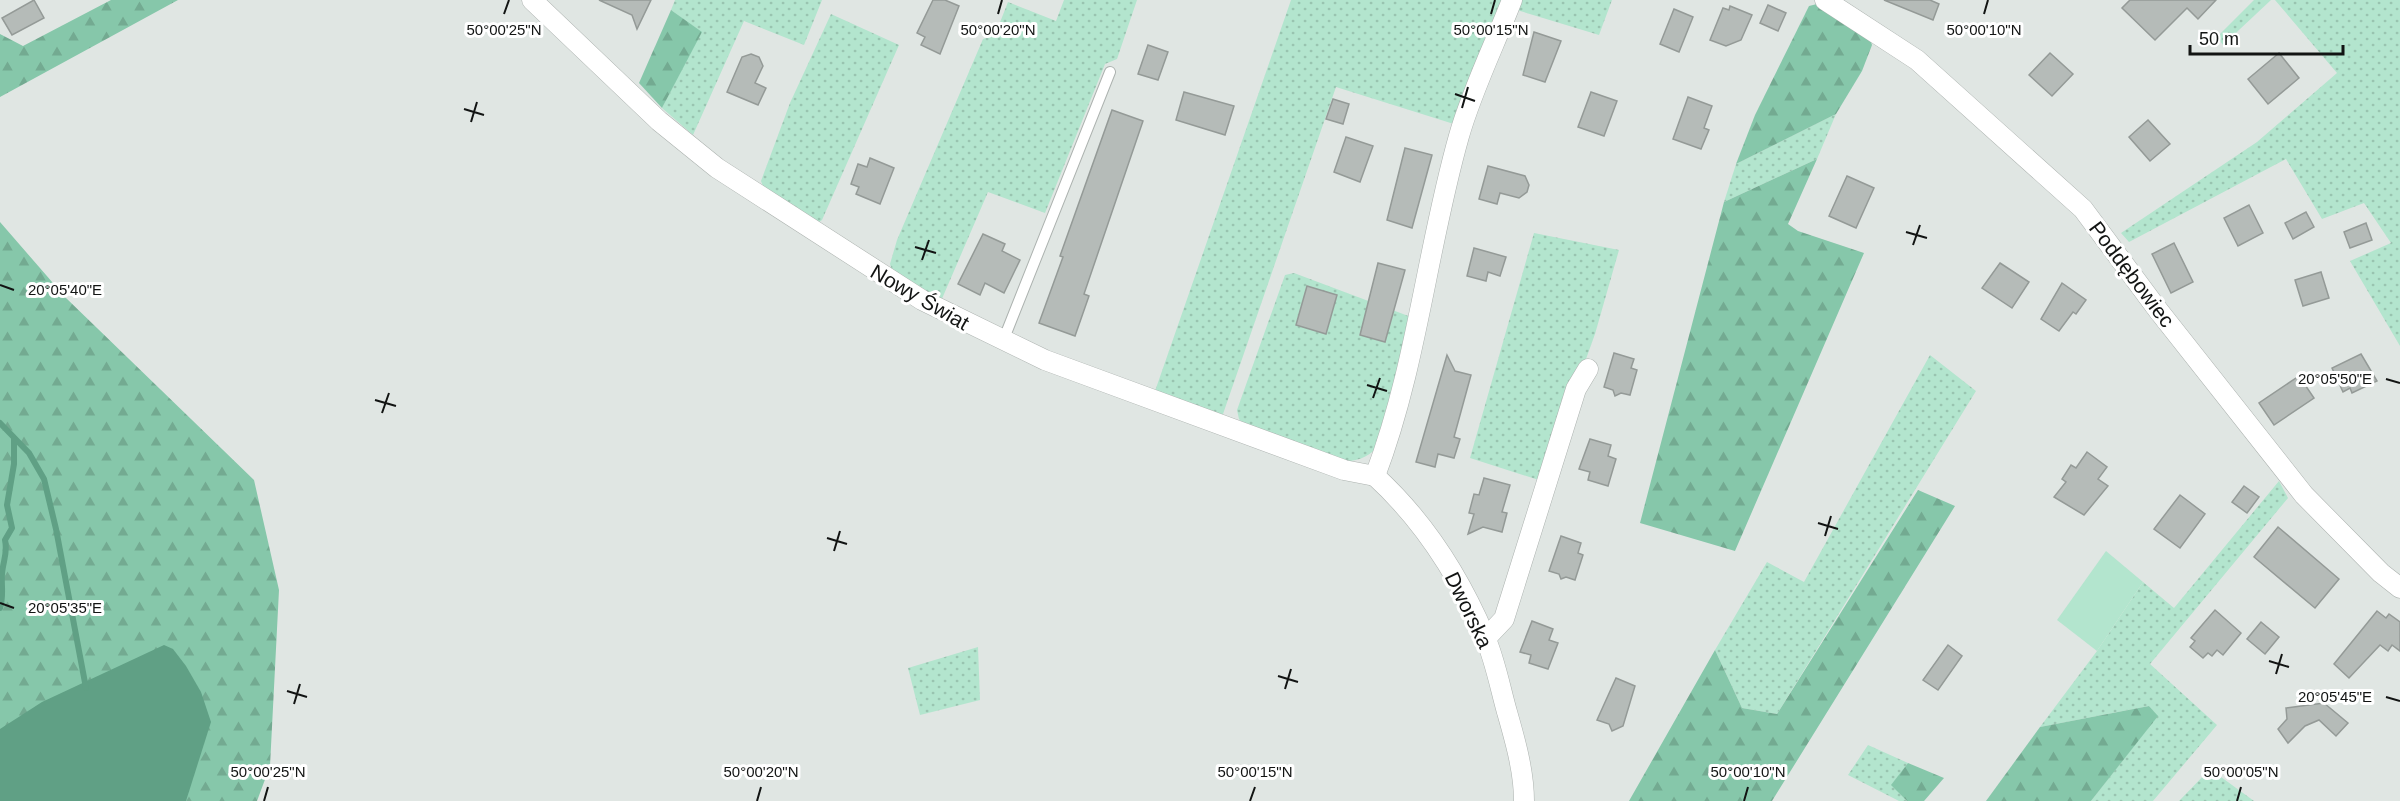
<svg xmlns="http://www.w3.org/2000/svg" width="2400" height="801" font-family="Helvetica,sans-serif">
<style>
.grass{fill:url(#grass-dots)}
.forest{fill:url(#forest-firs)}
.green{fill:#b3e5ce}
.water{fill:#60a085}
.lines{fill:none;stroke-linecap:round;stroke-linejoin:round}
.stream{stroke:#60a085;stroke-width:6}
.building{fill:#b5bbb8;stroke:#949a97;stroke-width:1.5}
.lane-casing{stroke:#acb2af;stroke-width:12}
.street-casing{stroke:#acb2af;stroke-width:21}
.lane{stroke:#fff;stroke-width:10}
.street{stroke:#fff;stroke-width:20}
.ticks{fill:none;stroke:#121413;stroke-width:2}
.labels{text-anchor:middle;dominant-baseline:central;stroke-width:6;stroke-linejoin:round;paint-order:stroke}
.street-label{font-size:21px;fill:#121413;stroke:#fff}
.ticks-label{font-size:15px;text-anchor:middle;fill:#121413;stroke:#fff;stroke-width:6;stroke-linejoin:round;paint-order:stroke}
</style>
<defs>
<pattern id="grass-dots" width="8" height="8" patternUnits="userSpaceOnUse" patternTransform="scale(1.5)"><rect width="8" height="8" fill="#b3e5ce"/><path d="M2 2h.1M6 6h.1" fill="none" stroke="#99c4b0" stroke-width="1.8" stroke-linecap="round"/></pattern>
<pattern id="forest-firs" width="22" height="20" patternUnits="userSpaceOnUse" patternTransform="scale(1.5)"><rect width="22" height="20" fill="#86c7aa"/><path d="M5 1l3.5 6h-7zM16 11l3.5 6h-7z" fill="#73aa91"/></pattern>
</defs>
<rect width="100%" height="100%" fill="#e0e6e3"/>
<g class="grass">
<polygon points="675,0 822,0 804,45 744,21 693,135 662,108 701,32 671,10"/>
<polygon points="1064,0 1137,0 1117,59 1105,64 1045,213 988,192 941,301 893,273 890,264 897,240 983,39 995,35 1008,2 1056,21"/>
<polygon points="1291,0 1506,0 1457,125 1336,87 1223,414 1216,415 1154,394"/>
<polygon points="1521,0 1612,0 1599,35 1517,10"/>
<polygon points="2254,0 2271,0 2223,45 2217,37"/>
<polygon points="2275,0 2400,0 2400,346 2350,261 2391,243 2364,203 2322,219 2286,159 2129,242 2121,233 2257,142 2337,73"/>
<polygon points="831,14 899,45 822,220 815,225 764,189 761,181 790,103"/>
<polygon points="1836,114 1817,159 1724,202 1736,164"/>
<polygon points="1534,233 1619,250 1595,334 1542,481 1470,458"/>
<path d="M 1294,273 L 1411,317 C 1404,351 1396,422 1376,448 C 1368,458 1355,461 1343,462 L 1245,426 L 1239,419 L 1237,410 L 1285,275 Z"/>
<polygon points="1930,355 1976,391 1777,714 1742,708 1715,650 1767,562 1804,582"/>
<polygon points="2279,481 2288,498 2150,664 2217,725 2153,801 2091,801 2157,716 2149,706 2040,727 2097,651 2143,582 2174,608"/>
<polygon points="978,647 980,700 920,715 908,668"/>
<polygon points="1868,745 1908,763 1892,785 1907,801 1899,801 1848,775"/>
<polygon points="2210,769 2254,801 2179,801"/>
</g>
<g class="forest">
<polygon points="111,0 178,0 0,97 0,34 23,46"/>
<polygon points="1821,3 1868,33 1872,45 1862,71 1836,114 1736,164 1755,115 1809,6"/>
<polygon points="671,10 702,32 662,108 639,83"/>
<polygon points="1817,159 1788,224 1798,231 1864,253 1735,551 1640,523 1724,202"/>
<polygon points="0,222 66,298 254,480 279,590 270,766 257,801 0,801"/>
<polygon points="1918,490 1955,506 1772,801 1629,801 1715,650 1742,708 1777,714"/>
<polygon points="2149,706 2158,716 2091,801 1986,801 2040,727"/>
<polygon points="1908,763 1944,778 1924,801 1907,801 1891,785"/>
</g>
<polygon class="green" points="2106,551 2143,582 2097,651 2057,620"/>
<polygon class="water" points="164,645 173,649 186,666 201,692 211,722 186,801 0,801 0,729 42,702"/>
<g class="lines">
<g class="stream">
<polyline points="0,423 29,453 44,479 56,529 86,688"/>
<path d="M 0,608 C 4,596 1,585 2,574 C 3,561 8,553 5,540 L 12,528 L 7,505 L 14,464 L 14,439"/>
</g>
</g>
<g class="building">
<polygon points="34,0 44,18 12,35 2,18"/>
<polygon points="599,0 651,0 637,29 632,15"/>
<polygon points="933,0 945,0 959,6 940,54 921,45 925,37 917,33"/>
<polygon points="1884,0 1930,0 1939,4 1933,20"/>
<polygon points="2130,0 2216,0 2198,19 2187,8 2155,40 2122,8"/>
<polygon points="1768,5 1786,13 1778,31 1760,23"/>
<polygon points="1730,6 1752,15 1741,40 1726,46 1710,40 1723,8 1729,10"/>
<polygon points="1674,9 1693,17 1679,52 1660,44"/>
<polygon points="1534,32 1561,41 1545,82 1523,75"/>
<polygon points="1148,45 1168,52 1158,80 1138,74"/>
<polygon points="2050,53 2073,74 2052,96 2029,75"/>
<polygon points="2279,53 2299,78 2268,104 2248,79"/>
<polygon points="751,54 759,57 763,66 755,83 766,88 758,105 727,92 742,57"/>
<polygon points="1184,92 1234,106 1225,135 1176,120"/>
<polygon points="1591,92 1617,101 1604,136 1578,127"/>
<polygon points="1688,97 1712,106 1704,128 1709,130 1701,149 1673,139"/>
<polygon points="1333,99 1349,104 1343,124 1326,119"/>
<polygon points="1112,110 1143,121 1084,294 1089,296 1075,336 1039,323 1063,257 1060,256"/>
<polygon points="2148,120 2170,144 2150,161 2129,137"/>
<polygon points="1346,137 1373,146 1360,182 1334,172"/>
<polygon points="1405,148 1432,155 1412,228 1387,220"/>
<polygon points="870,158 894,168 880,204 856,194 859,187 851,184 858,164 867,167"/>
<polygon points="1488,166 1525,176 1529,185 1527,192 1519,198 1500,193 1497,204 1479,199"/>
<polygon points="1847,176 1874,188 1856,228 1829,216"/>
<polygon points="2249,205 2263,233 2238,246 2224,218"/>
<polygon points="2306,212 2314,227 2293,239 2285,223"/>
<polygon points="2366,223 2372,240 2350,248 2344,232"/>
<polygon points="983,234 1005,244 1002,251 1020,260 1004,293 985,283 980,295 958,284"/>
<polygon points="2174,243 2193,282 2171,293 2152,254"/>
<polygon points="1474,248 1506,257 1500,276 1488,272 1486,281 1467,276"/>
<polygon points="1378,263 1405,270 1385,342 1360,335"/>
<polygon points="2000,263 2029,282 2012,308 1982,288"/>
<polygon points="2321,272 2329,298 2303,306 2295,280"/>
<polygon points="2062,283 2086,300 2076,314 2073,312 2059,331 2041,319"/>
<polygon points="1307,286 1337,295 1326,334 1296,325"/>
<polygon points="1614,353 1634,359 1631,368 1637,370 1630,395 1621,393 1615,396 1613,390 1604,387"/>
<polygon points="2361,354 2377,381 2352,393 2350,388 2343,392 2332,368"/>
<polygon points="1447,355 1455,371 1471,375 1454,437 1460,439 1454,458 1438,454 1435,467 1416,462"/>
<polygon points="2299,376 2314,398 2274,425 2259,403"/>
<polygon points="1590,439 1611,445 1608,456 1616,459 1608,486 1588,480 1590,472 1579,469"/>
<polygon points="2087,452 2107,467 2098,479 2108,486 2084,515 2054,497 2066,482 2062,479 2071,465 2076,468"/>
<polygon points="1484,478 1510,485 1502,512 1507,513 1502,532 1483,527 1468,534 1474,514 1469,513 1474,494 1479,495"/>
<polygon points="2244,486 2259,497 2247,513 2232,502"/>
<polygon points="2180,495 2205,514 2180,548 2154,529"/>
<polygon points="2278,527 2339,579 2315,608 2254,557"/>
<polygon points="1561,536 1581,543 1578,553 1583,555 1575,580 1566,577 1561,579 1559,574 1549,571"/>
<polygon points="2215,610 2241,633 2223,655 2217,650 2212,656 2208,653 2203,658 2190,647 2195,641 2191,638"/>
<polygon points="2377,611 2386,618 2389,614 2400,622 2400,651 2392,645 2388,651 2380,645 2349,678 2334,664"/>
<polygon points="1532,621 1553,629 1549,640 1558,643 1548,669 1529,663 1531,655 1520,652"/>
<polygon points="2261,622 2279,637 2265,654 2247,639"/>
<polygon points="1948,645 1962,656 1938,690 1923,680"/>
<polygon points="1616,678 1635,686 1623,726 1612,731 1609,724 1597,720"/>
<polygon points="2324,703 2348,723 2336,736 2319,720 2305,726 2288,743 2278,729 2287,719 2286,708"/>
</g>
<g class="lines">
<g class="lane-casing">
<polyline id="lane" points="1003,341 1110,72"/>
</g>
<g class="street-casing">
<g id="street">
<polyline points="532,0 659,121 717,168 922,300 1045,360 1344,470 1375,476"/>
<polyline points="1825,0 1917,60 2083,209 2158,310 2304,495 2381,573 2400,588"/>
<path d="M 1375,476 C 1417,366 1427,248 1459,136 C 1472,90 1495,44 1512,0"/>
<path d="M 1375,476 C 1423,520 1460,578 1485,637 C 1495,660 1500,687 1507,712 C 1515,740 1524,771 1524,801"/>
<polyline points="1486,638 1504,619 1576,389 1588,369"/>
</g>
</g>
<use href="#lane" class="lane"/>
<use href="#street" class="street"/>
</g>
<path class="ticks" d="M 504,14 L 509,0M 998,14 L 1002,0M 1491,14 L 1495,0M 1984,14 L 1988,0M 1455,94 L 1475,101M 1462,108 L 1468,87M 464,109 L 484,115M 471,122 L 477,102M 1906,232 L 1927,238M 1913,245 L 1920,225M 915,247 L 936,253M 922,260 L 929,240M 0,285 L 14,290M 2386,379 L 2400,383M 1367,385 L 1387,391M 1373,398 L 1380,378M 375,400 L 396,406M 382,413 L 389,393M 1818,523 L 1838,529M 1825,536 L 1831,516M 827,538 L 847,544M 834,551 L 840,531M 0,603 L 14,608M 2269,661 L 2289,667M 2276,674 L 2282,654M 1278,676 L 1298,682M 1285,689 L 1291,669M 287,691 L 307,697M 2386,697 L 2400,701M 294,704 L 300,684M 264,801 L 268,787M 757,801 L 761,787M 1250,801 L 1255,787M 1744,801 L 1748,787M 2237,801 L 2241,787"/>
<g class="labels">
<g class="street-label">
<text transform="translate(2132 274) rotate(53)">Poddębowiec</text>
<text transform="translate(920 297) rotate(30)">Nowy Świat</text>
<text transform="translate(1469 610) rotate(64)">Dworska</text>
</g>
</g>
<g class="ticks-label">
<text x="504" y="35">50°00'25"N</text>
<text x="998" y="35">50°00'20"N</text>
<text x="1491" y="35">50°00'15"N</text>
<text x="1984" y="35">50°00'10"N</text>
<text x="65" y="295">20°05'40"E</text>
<text x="2335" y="384">20°05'50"E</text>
<text x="65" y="613">20°05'35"E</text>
<text x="2335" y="702">20°05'45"E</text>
<text x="268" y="777">50°00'25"N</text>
<text x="761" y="777">50°00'20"N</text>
<text x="1255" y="777">50°00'15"N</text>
<text x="1748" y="777">50°00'10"N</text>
<text x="2241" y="777">50°00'05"N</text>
</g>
<path d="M2190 45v9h153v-9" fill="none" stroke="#121413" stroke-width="3"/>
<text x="2199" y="45" font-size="18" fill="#121413" stroke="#ffffff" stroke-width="4.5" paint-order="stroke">50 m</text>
</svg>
